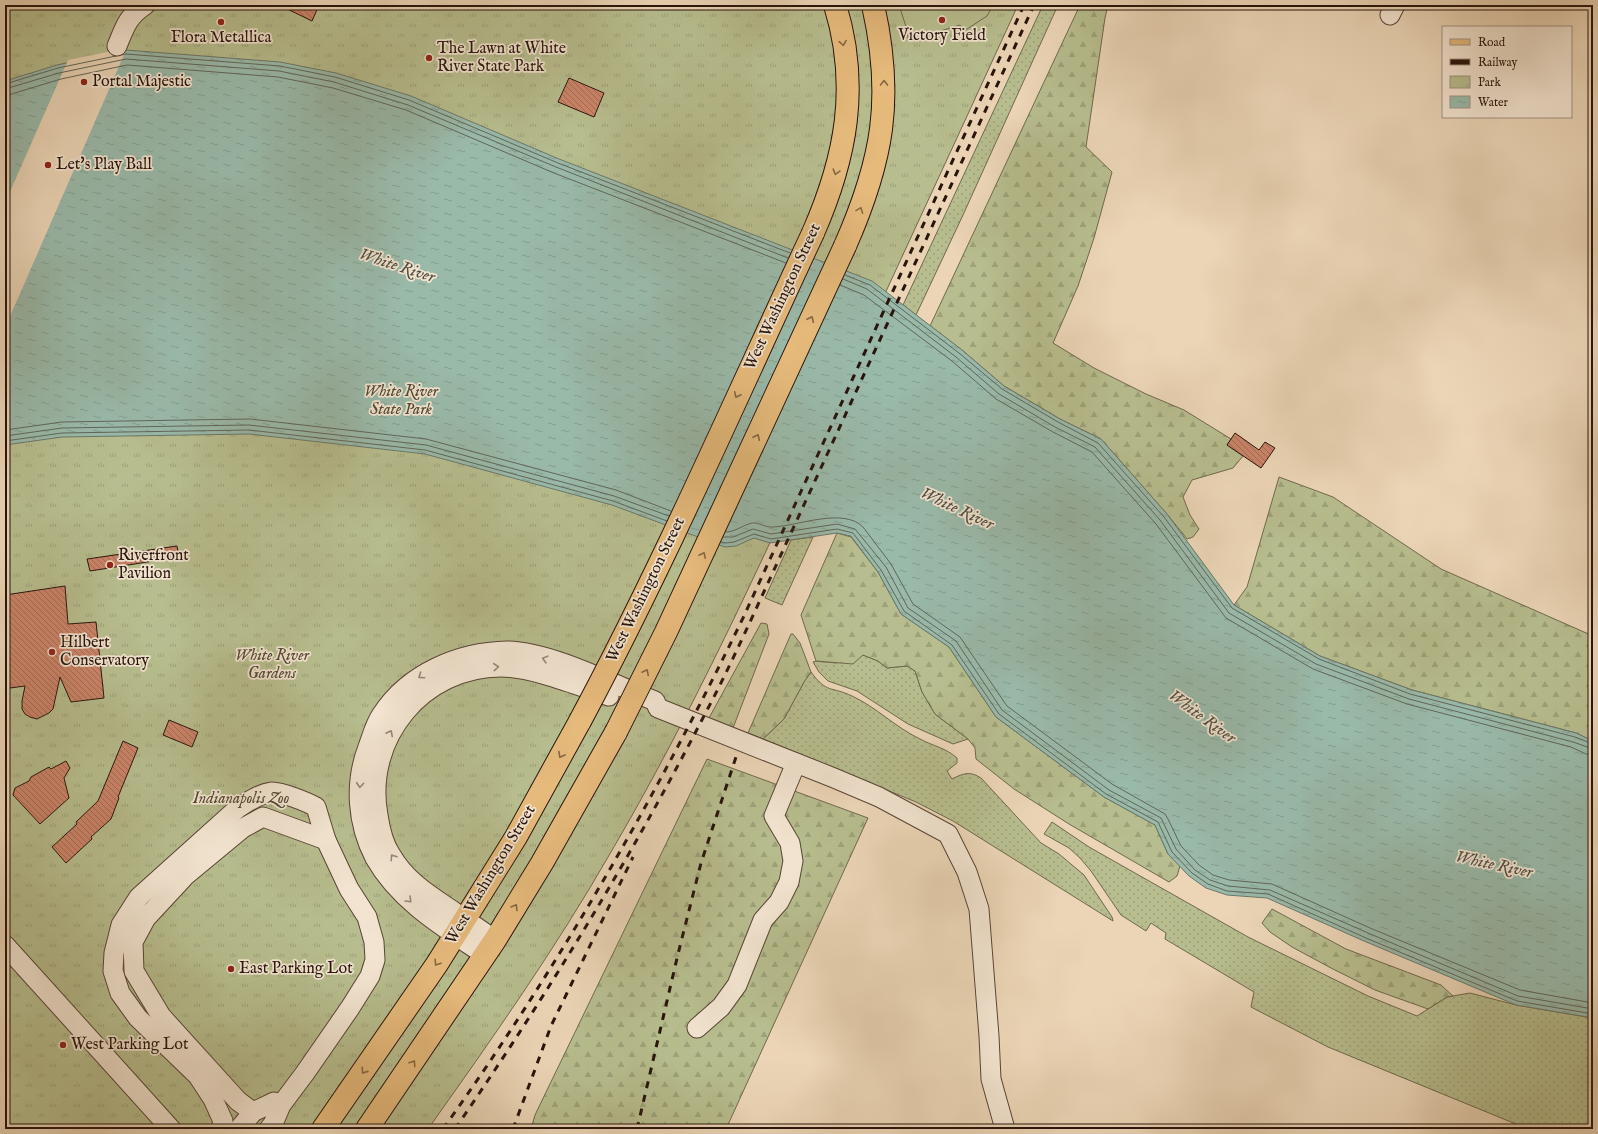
<svg xmlns="http://www.w3.org/2000/svg" width="1598" height="1134" font-family="'IM FELL English',serif">
<style>
.grass{fill:url(#grass-dots);stroke:#6f684d}
.forest{fill:url(#forest-firs);stroke:#6f684d}
.park{fill:url(#park-tufts);stroke:#6f684d}
.pitch{fill:#b7bd8e;stroke:#6f684d}
.water{fill:url(#water-ripples);stroke:#6b776a}
.pier{fill:#ebd5b6}
.lines{fill:none;stroke-linecap:round;stroke-linejoin:round}
.shore{stroke:#60665a;stroke-width:1}
.building{fill:url(#building-back-hatch);stroke:#27140c}
.minor-casing{stroke:#584436;stroke-width:21}
.major-casing{stroke:#27140c;stroke-width:24}
.minor{stroke:#f2e4d0;stroke-width:19}
.major{stroke:#e6ba7b;stroke-width:22}
.rail{stroke:#27140c;stroke-width:3;stroke-dasharray:7 7;stroke-linecap:butt}
.major-bridge-casing{stroke:#27140c;stroke-width:24;stroke-linecap:butt}
.major-bridge{stroke:#e6ba7b;stroke-width:22}
.oneway{stroke:#866744}
.oneway2{stroke:#978678}
.poi-dot{fill:#8f2418;stroke:#f2e4d0;stroke-width:1.5}
.labels{text-anchor:middle;dominant-baseline:central;stroke-width:3.5;stroke-linejoin:round;paint-order:stroke}
.poi-label{font-size:16px;fill:#27140c;stroke:#f2e4d0;text-anchor:start}
.street-label{font-size:16px;fill:#27140c;stroke:#f2e4d0}
.park-label{font-size:16px;font-style:italic;fill:#524733;stroke:#f2e4d0}
.water-label{font-size:17px;font-style:italic;fill:#4f4e43;stroke:#f2e4d0}
</style>
<defs>
<pattern id="grass-dots" width="8" height="8" patternUnits="userSpaceOnUse"><rect width="8" height="8" fill="#b7bd8e"/><path d="M2 2h.1M6 6h.1" fill="none" stroke="#9da279" stroke-width="1.8" stroke-linecap="round"/></pattern>
<pattern id="forest-firs" width="22" height="20" patternUnits="userSpaceOnUse"><rect width="22" height="20" fill="#b7bd8e"/><path d="M5 1l3.5 6h-7zM16 11l3.5 6h-7z" fill="#9da279"/></pattern>
<pattern id="park-tufts" width="24" height="20" patternUnits="userSpaceOnUse"><rect width="24" height="20" fill="#b7bd8e"/><path d="M3 7l-1-3M5 7V3M7 7l1-3M15 17l-1-3M17 17v-4M19 17l1-3" fill="none" stroke="#9da279"/></pattern>
<pattern id="water-ripples" width="26" height="14" patternUnits="userSpaceOnUse"><rect width="26" height="14" fill="#99b9a9"/><path d="M2 4q2-2 4 0t4 0M15 11q2-2 4 0t4 0" fill="none" stroke="#849e90"/></pattern>
<pattern id="building-back-hatch" width="6" height="6" patternUnits="userSpaceOnUse"><rect width="6" height="6" fill="#cb8469"/><path d="M-1 5l2 2M0 0l6 6M5-1l2 2" fill="none" stroke="#a56b55"/></pattern>
</defs>
<rect width="100%" height="100%" fill="#ebd5b6"/>
<filter id="stains"><feTurbulence type="fractalNoise" baseFrequency=".005" numOctaves="4"/><feColorMatrix values="0 0 0 0 .2 0 0 0 0 .09 0 0 0 0 .02 0 0 0 .5 -.17"/></filter>
<radialGradient id="worn" r=".72"><stop offset=".6" stop-color="#630" stop-opacity="0"/><stop offset="1" stop-color="#630" stop-opacity=".3"/></radialGradient>
<g class="grass">
<polygon points="1043,5 1058,5 963,215 916,315 903,305"/>
<polygon points="813,537 782,605 765,598 791,540"/>
<polygon points="863,655 878,661 887,668 907,666 915,671 922,692 935,714 968,739 953,744 908,724 857,691 828,681 819,672 813,662 816,661 836,663"/>
<path d="M 811,672 C 827,694 831,686 852,696 C 876,707 895,727 920,739 C 933,746 946,748 957,758 L 957,763 L 947,771 L 952,779 C 964,773 970,771 981,778 L 1041,843 L 1059,854 L 1084,875 L 1112,917 L 1113,921 L 953,821 L 916,802 L 763,739 L 784,719 L 805,680 Z"/>
<polygon points="1052,822 1089,847 1248,937 1368,996 1417,1016 1447,997 1470,993 1516,1005 1593,1018 1593,1129 1528,1129 1328,1047 1251,1007 1254,992 1165,939 1166,933 1151,923 1146,931 1121,915 1091,871 1080,858 1069,848 1044,834"/>
</g>
<g class="forest">
<polygon points="1080,5 1108,5 1105,18 1086,147 1112,172 1094,238 1078,286 1053,343 1094,368 1146,394 1184,410 1231,439 1227,445 1243,456 1233,468 1192,480 1183,497 1190,515 1199,529 1193,537 1187,539 1167,514 1101,439 1060,419 1004,386 962,350 930,326"/>
<polygon points="1279,477 1333,497 1441,569 1593,636 1593,741 1576,733 1412,690 1320,656 1234,605 1247,587"/>
<polygon points="837,533 851,537 878,572 901,614 949,647 996,717 1104,797 1155,825 1168,854 1180,866 1177,876 1169,882 1069,824 1014,789 976,759 975,748 968,739 935,714 922,692 915,671 907,666 887,668 878,661 863,655 853,664 816,661 801,615"/>
<polygon points="761,623 767,624 769,634 733,728 709,718"/>
<polygon points="791,634 793,634 800,643 811,672 804,682 784,719 763,739 748,733"/>
<polygon points="707,759 868,818 726,1129 531,1129 535,1115"/>
<polygon points="1272,909 1346,949 1441,985 1453,996 1447,997 1428,1009 1375,990 1331,968 1292,947 1270,932 1262,923"/>
</g>
<path class="park" d="M 5,5 L 1018,5 C 955,143 891,280 828,417 C 760,565 693,712 611,852 C 556,948 492,1039 428,1129 L 5,1129 Z"/>
<polygon class="pitch" points="899,5 993,5 987,16 964,31 960,25 908,41 908,33"/>
<polygon class="water" points="126,50 280,62 336,73 411,96 559,159 872,281 962,350 1004,386 1060,419 1101,439 1167,514 1234,605 1320,656 1412,690 1576,733 1593,741 1593,1018 1516,1005 1364,941 1267,898 1227,895 1206,888 1189,876 1168,854 1155,825 1104,797 996,717 949,647 901,614 878,572 851,536 837,533 770,543 754,538 736,546 725,547 612,505 425,454 249,434 62,437 5,445 5,81 57,65"/>
<polygon class="pier" points="127,48 5,328 5,203 68,60"/>
<g class="lines">
<g class="shore">
<polyline points="122,55 126,54 280,66 335,77 409,100 558,163 790,253"/>
<polyline points="5,84 58,68 116,56"/>
<polyline points="5,89 59,73 126,59 279,71 334,82 408,105 556,167 788,258"/>
<polyline points="5,96 61,79 127,65 278,77 333,88 406,110 554,173 786,263"/>
<polyline points="845,275 870,285 959,353 1002,389 1058,422 1098,443 1164,517 1232,608 1319,659 1410,694 1575,737 1593,744"/>
<polyline points="843,279 867,289 956,357 999,394 1055,427 1095,447 1160,520 1229,613 1316,664 1409,699 1573,742 1593,749"/>
<polyline points="840,285 864,295 952,361 996,399 1053,432 1092,452 1156,524 1226,618 1313,669 1407,704 1571,747 1586,754 1593,755"/>
<polyline points="5,430 62,422 250,419 426,439 616,490 671,511"/>
<polyline points="5,436 62,428 249,425 426,445 614,496 669,516"/>
<polyline points="5,441 62,433 249,430 425,450 613,501 667,521"/>
<path d="M 726,532 C 735,532 743,525 752,523 C 759,522 766,528 773,527 C 798,526 843,507 863,527 L 891,564 L 913,604 L 960,637 L 1007,706 L 1112,784 L 1165,814 L 1168,819 L 1181,846 L 1199,865 L 1213,875 L 1229,880 L 1272,884 L 1370,928 L 1520,990 L 1593,1003"/>
<polyline points="723,537 733,537 753,529 771,534 837,524 855,529 886,567 908,608 956,641 1002,710 1109,790 1161,818 1176,849 1195,870 1210,880 1228,886 1270,890 1368,933 1518,996 1593,1009"/>
<polyline points="721,542 726,543 734,542 754,534 771,539 837,529 853,533 881,570 904,611 952,645 999,714 1106,794 1158,822 1172,852 1192,873 1208,884 1227,891 1268,894 1366,938 1517,1001 1593,1014"/>
</g>
</g>
<g class="building">
<polygon points="279,5 319,5 312,21"/>
<polygon points="569,78 604,93 594,117 558,102"/>
<polygon points="1235,433 1259,450 1265,442 1275,448 1261,468 1227,445"/>
<polygon points="177,546 179,557 90,571 87,559"/>
<polygon points="65,586 68,624 96,622 104,698 71,702 60,677 53,709 49,713 37,719 30,717 25,714 22,709 22,701 25,686 10,688 9,678 5,678 5,595"/>
<polygon points="169,720 198,732 192,747 163,735"/>
<polygon points="123,741 138,748 118,797 119,798 111,819 91,837 92,839 66,863 52,847 77,824 76,822 98,801"/>
<polygon points="66,761 70,768 64,778 69,798 40,824 13,795 15,788 29,781 31,777 49,767 51,769"/>
</g>
<g class="lines">
<g class="minor-casing">
<g id="minor">
<polyline points="1390,15 1395,5"/>
<path d="M 117,46 C 125,27 127,17 145,5"/>
<path d="M 495,940 C 481,930 467,921 453,911 C 429,895 405,880 391,855 C 383,843 380,829 378,815 C 364,738 423,667 501,667 C 532,667 579,686 609,696"/>
<polyline points="5,945 171,1129"/>
<path d="M 485,955 C 445,928 400,902 375,858 C 357,824 354,783 368,747 C 372,736 375,724 382,714 C 409,673 459,652 507,651 C 549,651 615,685 655,701 L 658,708 L 834,778 L 879,797 L 948,834 L 967,872 L 979,909 L 989,1036 L 991,1079 L 1005,1129"/>
<polyline points="697,1028 721,1007 737,985 763,920 779,902 789,882 793,861 790,843 774,816 796,763"/>
<polyline points="253,1112 238,1101 161,1016 134,971 133,942 146,918 185,876 243,828 263,817 326,840"/>
<path d="M 221,1129 L 223,1121 L 213,1099 L 198,1076 L 138,1018 L 120,993 L 113,971 L 114,953 L 121,925 L 139,897 L 238,808 C 249,801 259,794 272,792 C 282,792 307,802 316,807 L 326,840 L 349,889 L 367,917 L 374,942 L 375,960 L 370,976 L 350,1008 L 305,1073 L 281,1105 L 273,1124 L 269,1129"/>
<polyline points="239,1129 253,1112 274,1102"/>
</g>
</g>
<g class="major-casing">
<g id="major">
<path d="M 813,233 C 846,158 860,86 835,5"/>
<path d="M 845,246 C 883,160 894,98 873,5"/>
<polyline points="323,1129 437,964 516,837 580,721"/>
<polyline points="367,1129 495,940 542,863 616,732"/>
</g>
</g>
<use href="#minor" class="minor"/>
<use href="#major" class="major"/>
<g class="rail">
<path d="M 443,1129 C 558,968 657,795 743,618 L 1024,5"/>
<path d="M 455,1129 C 547,995 632,856 706,712 C 722,682 736,652 750,622 L 1034,5"/>
<polyline points="513,1129 551,1026 633,857"/>
<polyline points="637,1129 678,954 701,863 736,757"/>
</g>
<g class="major-bridge-casing">
<g id="major-bridge">
<path d="M 580,721 C 665,562 737,396 813,233"/>
<polyline points="616,732 666,632 845,246"/>
</g>
</g>
<use href="#major-bridge" class="major-bridge"/>
</g>
<defs><path id="oneway-chevron" d="M-2-3.5L2.5 0L-2 3.5" fill="none" stroke-width="1.6" stroke-linecap="round" stroke-linejoin="round"/></defs>
<g class="oneway">
<use href="#oneway-chevron" transform="translate(843 43) rotate(81)"/>
<use href="#oneway-chevron" transform="translate(884 83) rotate(-89)"/>
<use href="#oneway-chevron" transform="translate(836 172) rotate(106)"/>
<use href="#oneway-chevron" transform="translate(860 210) rotate(-69)"/>
<use href="#oneway-chevron" transform="translate(811 319) rotate(-65)"/>
<use href="#oneway-chevron" transform="translate(737 395) rotate(115)"/>
<use href="#oneway-chevron" transform="translate(757 437) rotate(-65)"/>
<use href="#oneway-chevron" transform="translate(703 555) rotate(-65)"/>
<use href="#oneway-chevron" transform="translate(646 672) rotate(-63)"/>
<use href="#oneway-chevron" transform="translate(561 755) rotate(119)"/>
<use href="#oneway-chevron" transform="translate(515 907) rotate(-59)"/>
<use href="#oneway-chevron" transform="translate(437 963) rotate(123)"/>
<use href="#oneway-chevron" transform="translate(413 1063) rotate(-56)"/>
<use href="#oneway-chevron" transform="translate(364 1071) rotate(125)"/>
</g>
<g class="oneway2">
<use href="#oneway-chevron" transform="translate(545 659) rotate(-165)"/>
<use href="#oneway-chevron" transform="translate(496 667) rotate(-5)"/>
<use href="#oneway-chevron" transform="translate(421 676) rotate(146)"/>
<use href="#oneway-chevron" transform="translate(390 733) rotate(-63)"/>
<use href="#oneway-chevron" transform="translate(360 785) rotate(95)"/>
<use href="#oneway-chevron" transform="translate(393 857) rotate(-124)"/>
<use href="#oneway-chevron" transform="translate(409 900) rotate(45)"/>
</g>
<g class="poi-dot">
<circle cx="942" cy="20" r="4"/>
<circle cx="221" cy="22" r="4"/>
<circle cx="429" cy="58" r="4"/>
<circle cx="84" cy="82" r="4"/>
<circle cx="48" cy="165" r="4"/>
<circle cx="110" cy="565" r="4"/>
<circle cx="52" cy="652" r="4"/>
<circle cx="231" cy="969" r="4"/>
<circle cx="63" cy="1045" r="4"/>
</g>
<g class="labels">
<g class="poi-label">
<text x="942" y="36" text-anchor="middle">Victory Field</text>
<text x="221" y="38" text-anchor="middle">Flora Metallica</text>
<text x="437" y="49">The Lawn at White<tspan x="437" dy="18">River State Park</tspan></text>
<text x="92" y="82">Portal Majestic</text>
<text x="56" y="165">Let's Play Ball</text>
<text x="118" y="556">Riverfront<tspan x="118" dy="18">Pavilion</tspan></text>
<text x="60" y="643">Hilbert<tspan x="60" dy="18">Conservatory</tspan></text>
<text x="239" y="969">East Parking Lot</text>
<text x="71" y="1045">West Parking Lot</text>
</g>
<g class="street-label">
<text transform="translate(783 297) rotate(-65)">West Washington Street</text>
<text transform="translate(646 590) rotate(-64)">West Washington Street</text>
<text transform="translate(491 875) rotate(-59)">West Washington Street</text>
</g>
<g class="park-label">
<text x="401" y="392">White River<tspan x="401" dy="18">State Park</tspan></text>
<text x="272" y="656">White River<tspan x="272" dy="18">Gardens</tspan></text>
<text x="241" y="799">Indianapolis Zoo</text>
</g>
<g class="water-label">
<text transform="translate(397 266) rotate(18)">White River</text>
<text transform="translate(957 509) rotate(25)">White River</text>
<text transform="translate(1202 717) rotate(36)">White River</text>
<text transform="translate(1494 865) rotate(12)">White River</text>
</g>
</g>
<rect width="1598" height="1134" fill="none" stroke="#ebd5b6" stroke-width="20"/>
<rect x="6" y="6" width="1586" height="1122" fill="none" stroke="#27140c" stroke-width="2"/>
<rect x="10" y="10" width="1578" height="1114" fill="none" stroke="#27140c"/>
<rect x="1442" y="26" width="130" height="92" fill="#f2e4d0" stroke="#a19182"/>
<rect x="1450" y="39" width="20" height="6" fill="#e6ba7b" stroke="#a19182"/>
<text x="1478" y="46" font-size="12" fill="#27140c">Road</text>
<rect x="1450" y="59" width="20" height="6" fill="#27140c" stroke="#a19182"/>
<text x="1478" y="66" font-size="12" fill="#27140c">Railway</text>
<rect x="1450" y="76" width="20" height="12" fill="url(#park-tufts)" stroke="#a19182"/>
<text x="1478" y="86" font-size="12" fill="#27140c">Park</text>
<rect x="1450" y="96" width="20" height="12" fill="url(#water-ripples)" stroke="#a19182"/>
<text x="1478" y="106" font-size="12" fill="#27140c">Water</text>
<rect width="100%" height="100%" filter="url(#stains)"/>
<rect width="100%" height="100%" fill="url(#worn)"/>
</svg>
